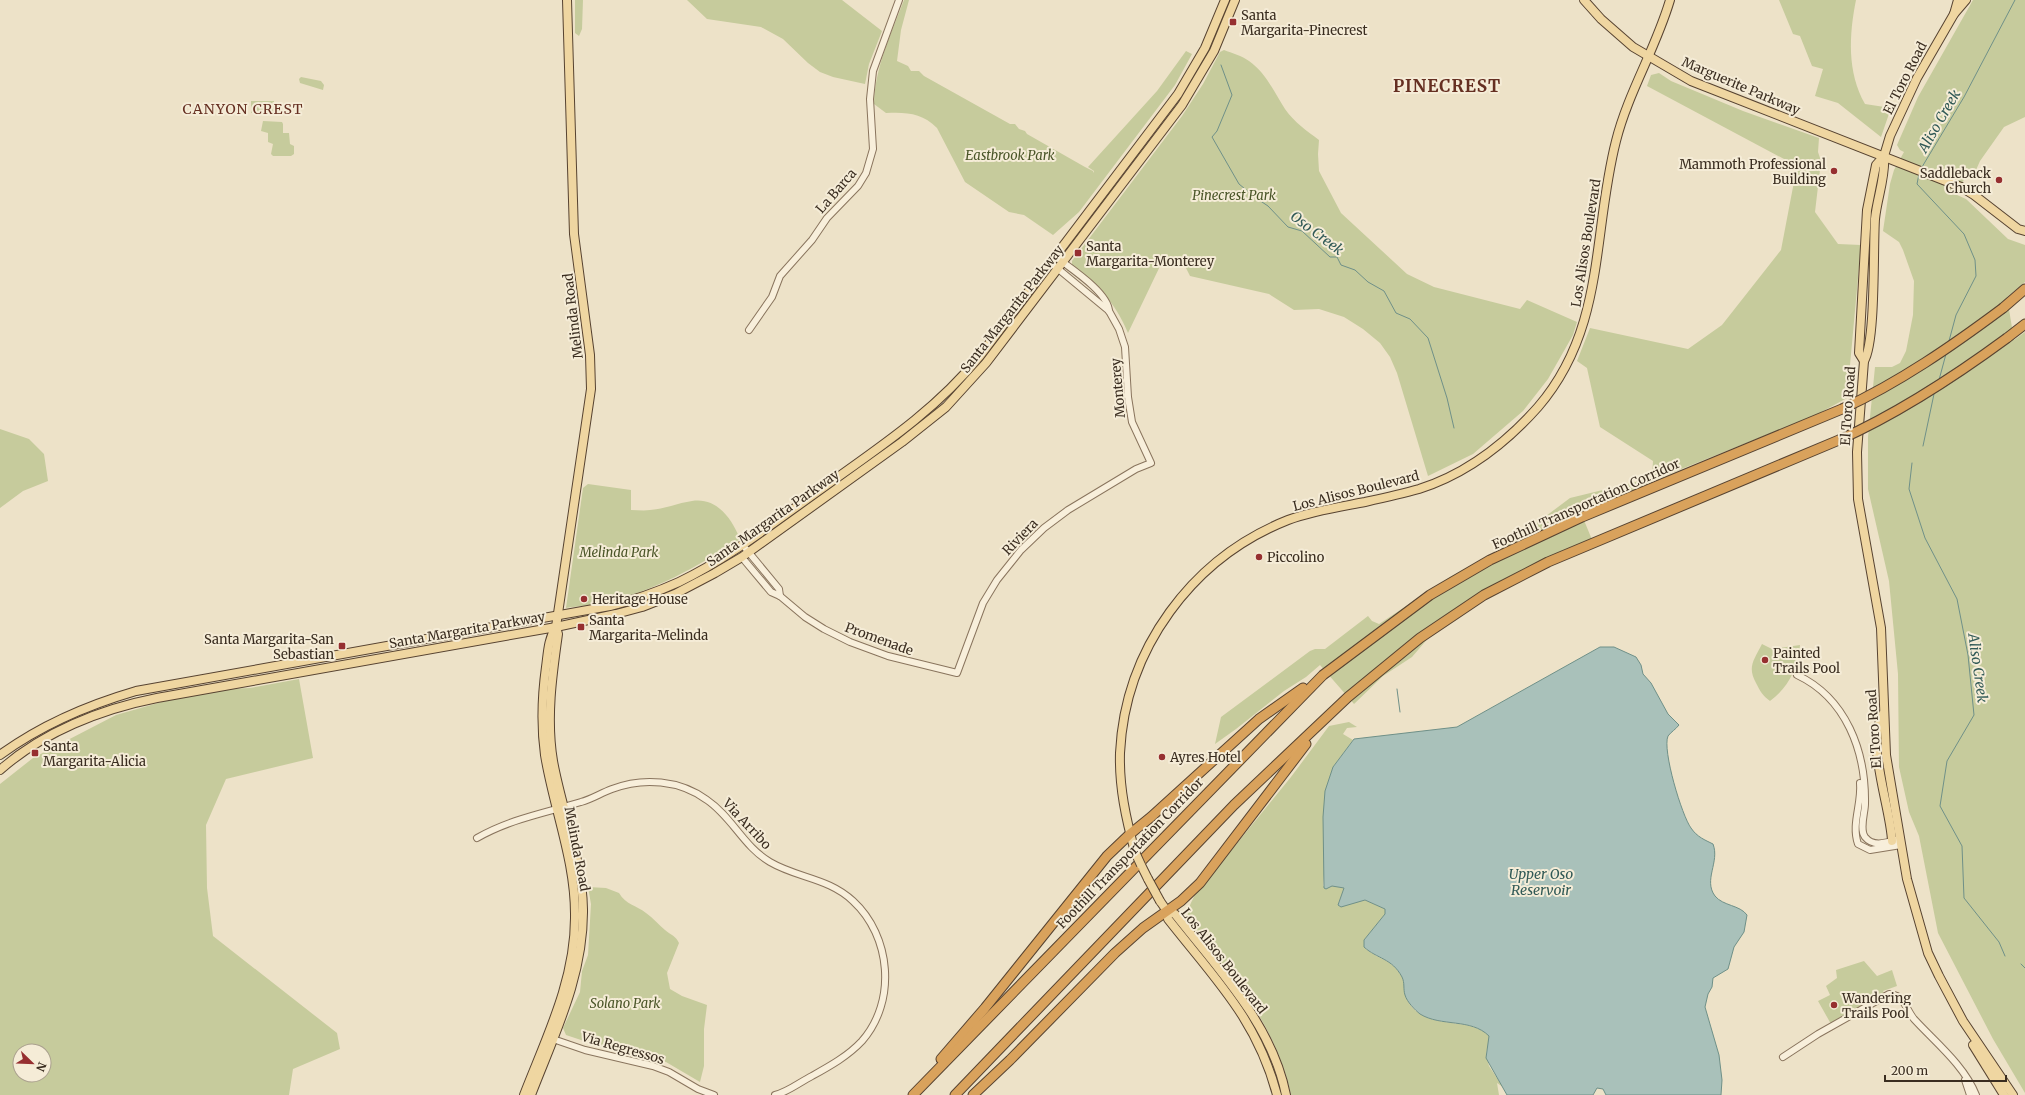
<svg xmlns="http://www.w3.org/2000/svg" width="2025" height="1095" font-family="Merriweather,serif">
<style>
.green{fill:#c6cb9c;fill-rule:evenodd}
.water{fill:#a9c1ba;stroke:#6f9088}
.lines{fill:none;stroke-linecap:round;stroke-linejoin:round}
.stream{stroke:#6f9088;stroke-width:1}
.minor-casing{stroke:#89745d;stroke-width:8}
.major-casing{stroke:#574331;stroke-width:10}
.highway-casing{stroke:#574331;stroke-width:11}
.minor{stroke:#f8efdb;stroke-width:6}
.major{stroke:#efd6a1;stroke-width:8}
.highway{stroke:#d9a25c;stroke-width:9}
.major-bridge-casing{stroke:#574331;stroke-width:10;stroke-linecap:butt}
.highway-bridge-casing{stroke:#574331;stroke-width:11;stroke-linecap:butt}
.major-bridge{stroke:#efd6a1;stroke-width:8}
.highway-bridge{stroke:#d9a25c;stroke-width:9}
.poi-dot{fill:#962f30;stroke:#f5ecd7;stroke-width:1.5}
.labels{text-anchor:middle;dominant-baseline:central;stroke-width:4;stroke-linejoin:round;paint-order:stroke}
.poi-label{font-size:13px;fill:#3a2d20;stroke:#f5ecd7;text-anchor:start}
.street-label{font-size:13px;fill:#3a2d20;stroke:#f5ecd7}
.park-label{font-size:13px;font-style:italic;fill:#4a5528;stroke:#f5ecd7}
.neighbourhood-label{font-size:14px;letter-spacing:1px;fill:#652f21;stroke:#f5ecd7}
.water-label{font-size:14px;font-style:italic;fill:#305956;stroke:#f5ecd7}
.district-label{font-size:17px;font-weight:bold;letter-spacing:1px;fill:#652f21;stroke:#f5ecd7}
</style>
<rect width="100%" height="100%" fill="#ede2c8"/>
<g class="green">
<polygon points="575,0 583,0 582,29 579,36 575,33"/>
<polygon points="687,0 842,0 882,31 869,64 865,84 833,77 820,72 808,63 783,39 761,27 707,19"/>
<path d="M 904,0 L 909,0 L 901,30 L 897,61 L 908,66 L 911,71 L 919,71 L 924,76 L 1010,124 L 1015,124 L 1019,129 L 1025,131 L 1027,134 L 1085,167 L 1093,171 L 1093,173 L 1094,171 L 1088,167 L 1157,91 L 1186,51 L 1192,54 L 1175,85 L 1079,212 L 1053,235 L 1024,215 L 1009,212 L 965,182 L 937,128 C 922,113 907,112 886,113 L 874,104 C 875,67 891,34 904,0 Z"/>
<path d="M 1779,0 L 1856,0 C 1849,35 1847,72 1865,104 L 1891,108 L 1881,137 L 1838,103 L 1815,96 L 1823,69 L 1812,66 L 1800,36 L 1793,34 Z"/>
<polygon points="1973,0 2025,0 2025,117 2004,127 1980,161 1972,179 1965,177 1957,195 1966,199 2008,239 2025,245 2025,282 2007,297 2014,340 2025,332 2025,1093 1993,1039 1938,933 1919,836 1909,812 1899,767 1898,674 1889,581 1868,489 1868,437 1875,367 1892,367 1900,363 1906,351 1913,315 1914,281 1903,250 1899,242 1883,231 1890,184 1894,170 1904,152 1900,150 1897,145 1918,97"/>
<path d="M 1224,50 C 1232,53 1242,56 1249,61 C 1266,73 1274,92 1285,109 C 1294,122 1307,131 1319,140 L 1318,154 L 1319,171 L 1341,213 L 1407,274 L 1434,287 L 1520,309 L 1527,300 L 1577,322 L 1573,335 L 1548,379 L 1523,411 L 1473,454 L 1428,476 L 1397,373 L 1390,357 L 1380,343 L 1363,329 L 1344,317 L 1319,309 L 1294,310 L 1269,294 L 1190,276 L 1186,268 L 1170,260 L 1162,262 L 1128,333 C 1115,302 1099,286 1072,266 L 1072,261 L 1182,116 L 1203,84 L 1220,52 Z"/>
<polygon points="1659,73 1671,81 1743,111 1819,138 1818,152 1821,161 1815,212 1838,244 1861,245 1847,398 1816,415 1669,474 1581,513 1595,547 1531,573 1514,574 1502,580 1469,608 1430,636 1412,657 1383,676 1354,704 1320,665 1306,677 1284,691 1236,729 1215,744 1221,717 1310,651 1315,649 1325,649 1368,616 1372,621 1379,624 1450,577 1506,546 1570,498 1652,478 1653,461 1600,427 1587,368 1577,361 1590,328 1688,349 1722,325 1781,250 1797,166 1647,86 1651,75"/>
<polygon points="301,77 321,81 324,85 323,90 300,83 299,79"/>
<rect x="251" y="101" width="23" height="12"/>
<polygon points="263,121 282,122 283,124 283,133 289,133 290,144 294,146 294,154 291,156 273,156 271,154 273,144 268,142 268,133 261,131"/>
<polygon points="0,429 29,439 44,454 48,481 23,491 0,508"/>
<path d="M 588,484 L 631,490 L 631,510 C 637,510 644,511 650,510 C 664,509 678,503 692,501 C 717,497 732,519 740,539 C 697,567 653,592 602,603 C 591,606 578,606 566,608 L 583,488 Z"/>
<path d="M 1762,644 L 1772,649 L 1800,645 C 1798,668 1788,688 1770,701 C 1763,696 1760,691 1756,683 C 1747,667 1754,660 1762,644 Z"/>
<path d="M 299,679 L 313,758 L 226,779 L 206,825 L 207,888 L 213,936 L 337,1033 L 340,1049 L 293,1069 L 289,1095 L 0,1095 L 0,784 L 33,758 L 116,715 L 165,701 L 224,689 L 250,688 ZM 20,1051 L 44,1051 L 44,1075 L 20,1075 Z"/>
<path d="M 1349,722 L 1357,727 L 1347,728 L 1343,734 L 1353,740 L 1333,767 L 1323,886 L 1337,886 L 1344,888 L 1338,905 L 1365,900 L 1385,909 L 1385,914 L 1364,940 L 1364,947 C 1377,960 1392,958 1402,977 C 1409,992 1401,1001 1420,1014 C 1441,1027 1471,1019 1490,1036 L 1486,1054 L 1489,1066 L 1503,1087 L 1497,1083 L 1499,1095 L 1291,1095 C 1281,1050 1259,1010 1230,974 C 1221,962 1194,935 1189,924 C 1185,914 1190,904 1195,895 L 1291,777 L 1329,726 Z"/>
<path d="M 588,887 L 606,888 L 619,893 C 626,905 636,905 646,913 C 653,918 659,925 665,930 C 671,935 676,936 679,943 L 667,973 L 670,989 L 682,996 L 707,1005 L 704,1029 L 704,1066 L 700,1082 L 666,1062 L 660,1061 L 657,1056 L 651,1054 L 645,1056 L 602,1047 L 566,1035 L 563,1028 L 580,992 L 582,971 L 588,955 L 591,904 Z"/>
<polygon points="1864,961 1877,976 1892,970 1897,986 1883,991 1884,993 1831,1024 1818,1001 1830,995 1826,986 1837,978 1836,970"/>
</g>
<path class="water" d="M 1600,647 L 1614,647 L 1636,657 L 1641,665 L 1643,674 L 1651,683 L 1668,714 L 1679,725 C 1676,729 1671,732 1668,736 C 1662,750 1682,816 1691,828 C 1697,837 1705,840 1713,844 C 1720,862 1703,880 1715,896 C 1723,906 1740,905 1747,915 L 1744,932 L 1734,947 L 1728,969 L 1713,978 L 1712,987 L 1708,994 L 1705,1007 L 1719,1055 L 1722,1080 L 1721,1095 L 1606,1095 L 1603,1089 L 1597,1088 L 1593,1095 L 1507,1095 L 1486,1058 L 1489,1036 C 1471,1018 1441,1027 1420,1014 C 1415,1010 1407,1002 1405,995 C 1403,989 1405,983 1402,977 C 1392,958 1377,959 1364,947 L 1364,940 L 1385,914 L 1385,909 L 1365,900 L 1341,907 L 1338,905 L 1344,888 L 1332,886 L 1326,889 L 1324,888 L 1323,817 L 1325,791 L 1333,767 L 1354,739 L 1457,727 Z"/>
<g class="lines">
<g class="stream">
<polyline points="1221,65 1232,95 1217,131 1212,137 1239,184 1256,198 1268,206 1288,227 1302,231 1330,257 1337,257 1341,265 1355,270 1368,282 1384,291 1396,313 1410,319 1428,338 1447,398 1454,428"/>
<polyline points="1922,167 1964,97 2015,0"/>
<polyline points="1919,174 1917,184 1964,234 1975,260 1976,276 1956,315 1949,341"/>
<polyline points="1939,380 1946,354"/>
<polyline points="1923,446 1934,394"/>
<polyline points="1912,463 1909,489 1925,538 1957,599 1968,655 1974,715 1947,761 1940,806 1962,846 1964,898 1999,942 2005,956"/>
<polyline points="1397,689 1400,712"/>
<polyline points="2021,964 2025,968"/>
</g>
<g class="minor-casing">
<g id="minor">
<path d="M 1056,257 C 1070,268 1108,292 1109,311"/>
<polyline points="749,330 772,297 780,276 812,240 827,218 858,186 866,173 873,149 870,99 873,71 899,0"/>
<polyline points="746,549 779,589 780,596"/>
<polyline points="745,561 771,592 780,596 805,617 824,629 850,642 888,656 957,673 983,603 997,580 1021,550 1044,528 1068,510 1136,469 1151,463 1132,422 1128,397 1125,347 1119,329 1109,311 1051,263"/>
<path d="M 1797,675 C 1846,698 1866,751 1865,804 C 1865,813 1859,829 1865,837 C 1873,847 1885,843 1896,840"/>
<path d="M 1860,783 C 1862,804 1851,824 1858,844 L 1870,850 L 1901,845"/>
<path d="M 477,838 C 510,819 545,813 581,802 C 592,799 601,793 612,789 C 643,777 680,780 707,800 C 732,817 744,847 770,862 C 797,878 829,878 853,901 C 891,936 897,1001 862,1041 C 848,1056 830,1066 812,1076 C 800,1082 788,1092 775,1095"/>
<polyline points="550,1038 585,1050 653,1066 669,1072 698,1089 714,1095"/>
<path d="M 1783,1057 L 1818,1034 L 1889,994 C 1894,995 1897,995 1900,998 C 1906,1004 1909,1013 1914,1019 C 1935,1042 1964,1065 1976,1095"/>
<polyline points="1965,1080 1970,1095"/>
</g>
</g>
<g class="major-casing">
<g id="major">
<polyline points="1584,0 1601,19 1633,47 1691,81 1961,187 1974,195 2018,229 2025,231"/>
<polyline points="1954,14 1958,0"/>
<path d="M 1884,156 C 1886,176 1877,198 1875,219 C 1873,247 1876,342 1864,361 L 1857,452 L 1858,499 L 1881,628 L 1886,755 L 1907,879 L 1928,953 L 1939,976 L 1963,1021 L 2013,1095"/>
<polyline points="1864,361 1859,353 1867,210 1876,165 1884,156 1890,136 1917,78 1954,14 1966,0"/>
<path d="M 1883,714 C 1865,743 1891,808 1892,841"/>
<path d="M 0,755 C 41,725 88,705 136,691 L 610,606 C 634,600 657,592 679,582 C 731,557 777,520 824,487 C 880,447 936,410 979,357 L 1178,94 L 1205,48 L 1225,0"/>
<path d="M 0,770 C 43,732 101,709 157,698 L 556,627 L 616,614 L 642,607 L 675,594 L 715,573 L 742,557 L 902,442 L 946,407 L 986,363 L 1182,105 L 1214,51 L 1235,0"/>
<path d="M 1135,852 C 1126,819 1119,787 1120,753 C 1125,649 1192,558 1288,520 C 1312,511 1339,507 1365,502 C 1383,498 1401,494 1419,489 C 1466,474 1506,443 1538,407 C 1606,328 1592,234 1616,141 C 1628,93 1656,48 1670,0"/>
<polyline points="1141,865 1148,879"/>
<path d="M 1160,901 L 1167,911 L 1168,919 C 1215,979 1257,1019 1277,1095"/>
<path d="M 1167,911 L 1175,914 C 1218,969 1272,1024 1286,1095"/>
<polyline points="1973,1045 2004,1095"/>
<path d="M 524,1095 C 546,1038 575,981 575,918 C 576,862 554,810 545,755 C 541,726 542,696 546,667 C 548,653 548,639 556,627"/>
<path d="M 531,1095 C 554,1035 584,976 583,909 C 582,858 562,811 553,761 C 546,719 552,676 558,634 L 556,627 L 591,389 L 590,355 L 574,234 L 567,0"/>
</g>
</g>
<g class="highway-casing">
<g id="highway">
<polyline points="2003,308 2025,289"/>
<polyline points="2007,338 2025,324"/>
<polyline points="941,1059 985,1008 1107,856 1130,834 1151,817 1259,719 1303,688"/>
<polyline points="913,1095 1323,675 1430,595 1490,560 1582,517 1842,409"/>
<polyline points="955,1095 1234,805 1348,697 1420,638 1484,595 1548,562 1839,440"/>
<polyline points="973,1095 1010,1060 1115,953 1143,928 1181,901 1200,883 1306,744"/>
</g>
</g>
<use href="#minor" class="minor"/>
<use href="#major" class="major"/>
<use href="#highway" class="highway"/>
<g class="major-bridge-casing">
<g id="major-bridge">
<polyline points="1135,852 1141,865"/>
<polyline points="1148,879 1160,901"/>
</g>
</g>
<g class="highway-bridge-casing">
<g id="highway-bridge">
<path d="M 1842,409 C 1900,382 1952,346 2003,308"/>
<path d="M 1839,440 C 1899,413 1954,377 2007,338"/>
</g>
</g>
<use href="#major-bridge" class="major-bridge"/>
<use href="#highway-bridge" class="highway-bridge"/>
</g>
<g class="poi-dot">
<rect x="1229" y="18" width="8" height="8" rx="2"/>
<circle cx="1834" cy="171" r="4"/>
<circle cx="1999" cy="180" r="4"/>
<rect x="1074" y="249" width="8" height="8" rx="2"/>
<circle cx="1259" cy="557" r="4"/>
<circle cx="584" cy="599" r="4"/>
<rect x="577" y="623" width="8" height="8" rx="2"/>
<rect x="338" y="642" width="8" height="8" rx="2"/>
<circle cx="1765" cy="660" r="4"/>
<rect x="31" y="749" width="8" height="8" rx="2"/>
<circle cx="1162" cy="757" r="4"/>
<circle cx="1834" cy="1005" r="4"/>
</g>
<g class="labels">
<g class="poi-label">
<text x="1241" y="15">Santa<tspan x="1241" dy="15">Margarita-Pinecrest</tspan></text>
<text x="1826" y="164" text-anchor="end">Mammoth Professional<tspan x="1826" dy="15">Building</tspan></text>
<text x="1991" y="173" text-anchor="end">Saddleback<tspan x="1991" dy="15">Church</tspan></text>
<text x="1086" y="246">Santa<tspan x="1086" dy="15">Margarita-Monterey</tspan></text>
<text x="1267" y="557">Piccolino</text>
<text x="592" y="599">Heritage House</text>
<text x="589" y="620">Santa<tspan x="589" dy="15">Margarita-Melinda</tspan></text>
<text x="334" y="639" text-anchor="end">Santa Margarita-San<tspan x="334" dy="15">Sebastian</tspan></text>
<text x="1773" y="653">Painted<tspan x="1773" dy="15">Trails Pool</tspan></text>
<text x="43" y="746">Santa<tspan x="43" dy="15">Margarita-Alicia</tspan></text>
<text x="1170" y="757">Ayres Hotel</text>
<text x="1842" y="998">Wandering<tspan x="1842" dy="15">Trails Pool</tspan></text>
</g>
<g class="street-label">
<text transform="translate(1905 78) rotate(-63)">El Toro Road</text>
<text transform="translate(1741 86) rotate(23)">Marguerite Parkway</text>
<text transform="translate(836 191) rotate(-49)">La Barca</text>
<text transform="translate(1586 243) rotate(-81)">Los Alisos Boulevard</text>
<text transform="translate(1012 309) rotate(-52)">Santa Margarita Parkway</text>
<text transform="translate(573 316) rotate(-97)">Melinda Road</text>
<text transform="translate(1118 388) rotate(-95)">Monterey</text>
<text transform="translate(1848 406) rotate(-86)">El Toro Road</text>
<text transform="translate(1356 491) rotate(-14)">Los Alisos Boulevard</text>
<text transform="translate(1586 504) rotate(-24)">Foothill Transportation Corridor</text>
<text transform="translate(773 518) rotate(-35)">Santa Margarita Parkway</text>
<text transform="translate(1020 537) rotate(-46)">Riviera</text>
<text transform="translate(467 630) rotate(-10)">Santa Margarita Parkway</text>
<text transform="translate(879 639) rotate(20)">Promenade</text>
<text transform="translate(1874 729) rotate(-94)">El Toro Road</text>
<text transform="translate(747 824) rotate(47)">Via Arribo</text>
<text transform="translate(577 849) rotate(79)">Melinda Road</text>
<text transform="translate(1130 853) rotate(-46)">Foothill Transportation Corridor</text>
<text transform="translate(1224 961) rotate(52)">Los Alisos Boulevard</text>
<text transform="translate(623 1048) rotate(16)">Via Regressos</text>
</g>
<g class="park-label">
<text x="1010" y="155">Eastbrook Park</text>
<text x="1234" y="195">Pinecrest Park</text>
<text x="619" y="552">Melinda Park</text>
<text x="625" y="1003">Solano Park</text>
</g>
<g class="neighbourhood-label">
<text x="243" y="109">CANYON CREST</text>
</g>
<g class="water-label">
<text transform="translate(1939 121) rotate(-60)">Aliso Creek</text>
<text transform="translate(1317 233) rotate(37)">Oso Creek</text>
<text transform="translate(1978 668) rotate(82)">Aliso Creek</text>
<text x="1541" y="874">Upper Oso<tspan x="1541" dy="16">Reservoir</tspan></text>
</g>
<g class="district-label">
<text x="1447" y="86">PINECREST</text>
</g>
</g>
<g transform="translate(32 1063) rotate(113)"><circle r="19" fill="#f5ecd7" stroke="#aaa08e"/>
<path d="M0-3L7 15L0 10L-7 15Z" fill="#962f30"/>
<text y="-6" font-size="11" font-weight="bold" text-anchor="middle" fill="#3a2d20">N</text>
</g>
<path d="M1885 1075v6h121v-6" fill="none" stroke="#3a2d20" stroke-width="2"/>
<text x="1891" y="1075" font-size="12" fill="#3a2d20" stroke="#f5ecd7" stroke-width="3" paint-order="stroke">200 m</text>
</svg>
